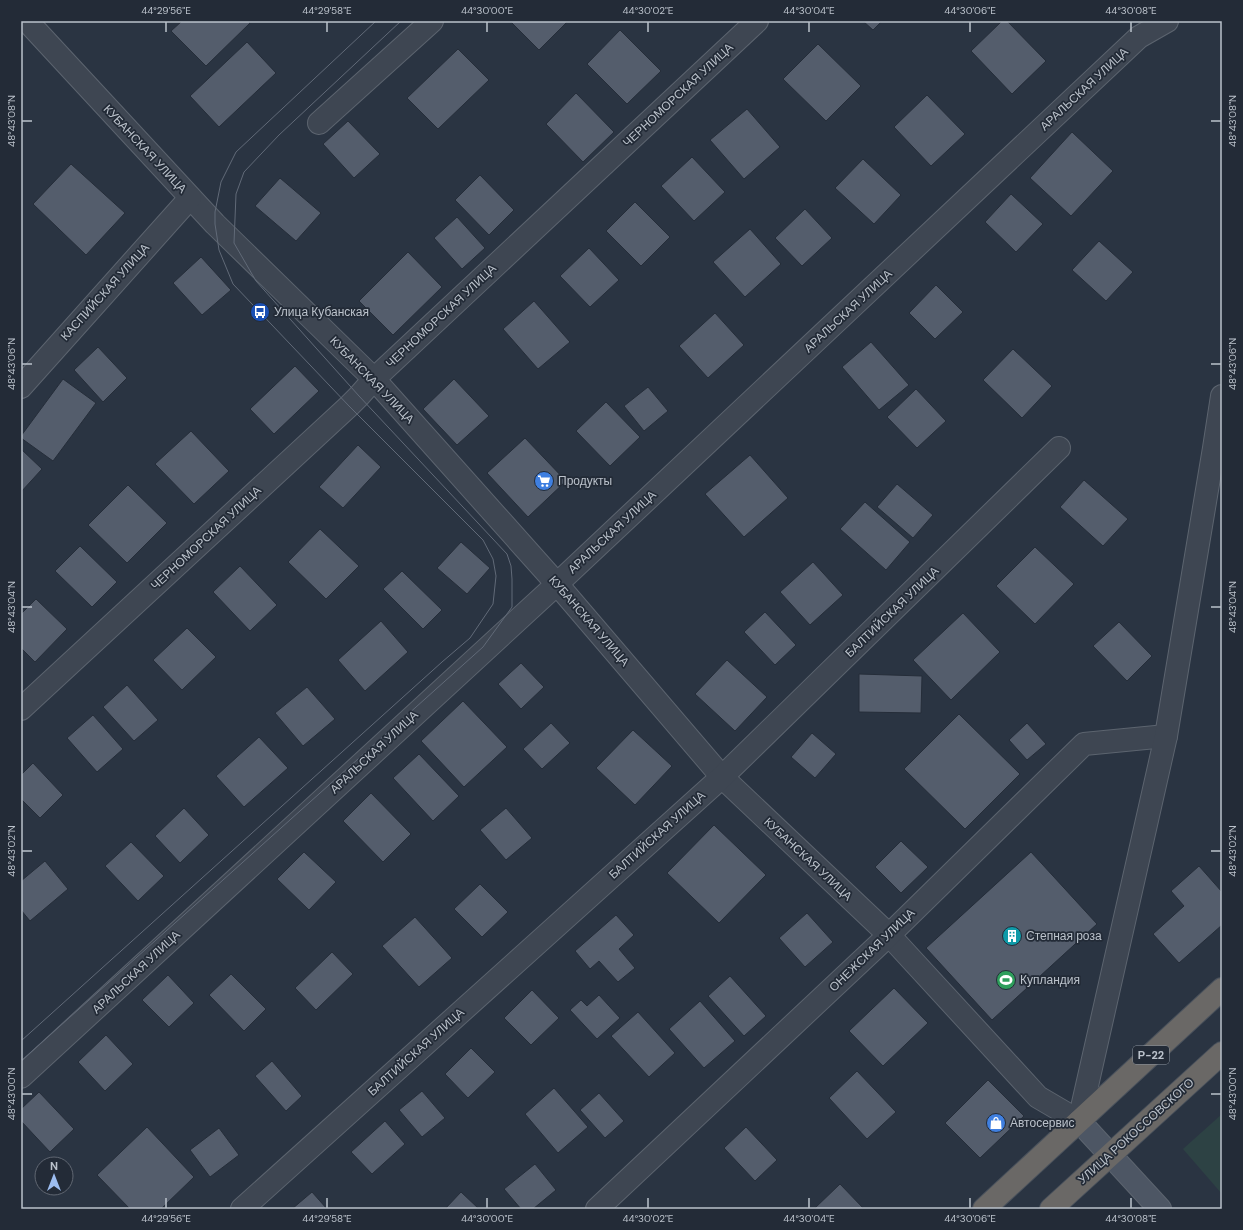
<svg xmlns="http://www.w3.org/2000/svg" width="1243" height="1230" font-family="'DM Sans',sans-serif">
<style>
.green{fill:#2d4244}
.building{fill:#545d6c;stroke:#252d39}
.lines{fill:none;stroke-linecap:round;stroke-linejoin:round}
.minor-casing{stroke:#5c646f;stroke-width:24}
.tertiary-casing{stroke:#5c646f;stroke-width:24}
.secondary-casing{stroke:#5c646f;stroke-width:24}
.trunk-casing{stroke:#49515c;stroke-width:24}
.minor{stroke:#3e4652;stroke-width:22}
.tertiary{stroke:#3e4652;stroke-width:22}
.secondary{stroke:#4d5664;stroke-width:22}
.trunk{stroke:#6a6866;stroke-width:22}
.tram{stroke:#616a78;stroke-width:1}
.ticks{fill:none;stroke:#bbc2cb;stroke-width:1.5}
.labels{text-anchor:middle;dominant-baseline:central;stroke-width:3.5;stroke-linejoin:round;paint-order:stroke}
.shield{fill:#232b37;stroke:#8d959f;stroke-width:1}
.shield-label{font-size:11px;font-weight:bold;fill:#bbc2cb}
.street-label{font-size:12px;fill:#bbc2cb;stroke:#232b37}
.poi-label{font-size:12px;fill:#bbc2cb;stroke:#232b37;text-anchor:start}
.neatline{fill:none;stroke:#bbc2cb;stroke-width:1.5}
.ticks-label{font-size:10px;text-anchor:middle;fill:#bbc2cb}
</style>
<rect width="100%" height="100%" fill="#2a3442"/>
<polygon class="green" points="1222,1114 1222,1194 1183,1149"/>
<g class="building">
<polygon points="182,21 248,21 250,23 206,66 171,31"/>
<polygon points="510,21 568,21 539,50"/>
<polygon points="863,21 882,21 873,30"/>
<polygon points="1002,21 1007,21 1046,61 1012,94 971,51"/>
<polygon points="620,30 661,71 627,104 587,64"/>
<polygon points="247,42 276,73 219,127 190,96"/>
<polygon points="818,44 861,86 826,121 783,79"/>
<polygon points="458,49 489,80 438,129 407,98"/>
<polygon points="576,93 614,132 583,162 546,124"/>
<polygon points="927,95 965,134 931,166 894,127"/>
<polygon points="747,109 780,147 744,179 710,140"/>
<polygon points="348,121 380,154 354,178 323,144"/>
<polygon points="1072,132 1113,171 1071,216 1030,178"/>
<polygon points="692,157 725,192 694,221 661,186"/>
<polygon points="863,159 901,195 874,224 835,188"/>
<polygon points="71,164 125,213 86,255 33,204"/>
<polygon points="480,175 514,210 489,235 455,200"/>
<polygon points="280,178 321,213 296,241 255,206"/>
<polygon points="1011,194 1043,224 1016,252 985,222"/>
<polygon points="635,202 670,237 641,266 606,231"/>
<polygon points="805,209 832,238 802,266 775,238"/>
<polygon points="457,217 485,248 462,269 434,238"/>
<polygon points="750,229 781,264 745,297 713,262"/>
<polygon points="1099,241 1133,272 1106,301 1072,270"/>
<polygon points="589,248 619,280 590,307 560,276"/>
<polygon points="408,252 442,287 393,335 359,301"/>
<polygon points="201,257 231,290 202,315 173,283"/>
<polygon points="936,285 963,312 935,339 909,313"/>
<polygon points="534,301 570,342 538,369 503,329"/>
<polygon points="715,313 744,345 708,378 679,346"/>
<polygon points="871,342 909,385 879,410 842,367"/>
<polygon points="98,347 127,378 103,402 74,370"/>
<polygon points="1013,349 1052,386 1022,418 983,380"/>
<polygon points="295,366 319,391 274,434 250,409"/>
<polygon points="63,379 96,403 53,461 21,438 21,436"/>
<polygon points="454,379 489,416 457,445 423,409"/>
<polygon points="648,387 668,411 644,431 624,406"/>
<polygon points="916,389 946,421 917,448 887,417"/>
<polygon points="606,402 640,437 610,466 576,431"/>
<polygon points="191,431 229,471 194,504 155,464"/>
<polygon points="525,438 566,481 528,517 487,473"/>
<polygon points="358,445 381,467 343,508 319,487"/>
<polygon points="21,449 42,469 21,492"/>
<polygon points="750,455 788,498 744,537 705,494"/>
<polygon points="1084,480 1128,519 1103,546 1060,507"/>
<polygon points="897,484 933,515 913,538 877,507"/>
<polygon points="128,485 167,523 127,563 88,525"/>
<polygon points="865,502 910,542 886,570 840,529"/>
<polygon points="320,529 359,566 326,599 288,562"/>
<polygon points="461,542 490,568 467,594 437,568"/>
<polygon points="80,546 117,582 92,607 55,571"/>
<polygon points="1035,547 1074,584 1035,624 996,586"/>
<polygon points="813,562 843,595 810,625 780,592"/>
<polygon points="240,566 277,605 250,631 213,592"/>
<polygon points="402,571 442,610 423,629 383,589"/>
<polygon points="36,599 67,629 35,662 21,648 21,614"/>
<polygon points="765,612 796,645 775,665 744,632"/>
<polygon points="963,613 1000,652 951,700 913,660"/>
<polygon points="381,621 408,652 365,691 338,660"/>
<polygon points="1119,622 1152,656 1127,681 1093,646"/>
<polygon points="187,628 216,657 182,690 153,660"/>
<polygon points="727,660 767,697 735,731 695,694"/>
<polygon points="521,663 544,687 521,709 498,684"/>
<polygon points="859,674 922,676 921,713 859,712"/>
<polygon points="127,685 158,720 134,741 103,707"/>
<polygon points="307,687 335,719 303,746 275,713"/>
<polygon points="463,701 507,747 464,787 421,741"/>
<polygon points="959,714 1020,774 965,829 904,769"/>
<polygon points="93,715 123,749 97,772 67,738"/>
<polygon points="551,723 570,743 542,769 523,749"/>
<polygon points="1027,723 1046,744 1027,760 1009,740"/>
<polygon points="633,730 672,766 635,805 596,768"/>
<polygon points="812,733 836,754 815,778 791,757"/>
<polygon points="259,737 288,768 244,807 216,776"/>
<polygon points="419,754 459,796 433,821 393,778"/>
<polygon points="33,763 63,795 40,818 21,799 21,775"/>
<polygon points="371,793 411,834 383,862 343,821"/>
<polygon points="184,808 209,835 180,863 155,836"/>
<polygon points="506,808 532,838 506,860 480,830"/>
<polygon points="714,825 766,875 719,923 667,873"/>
<polygon points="901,841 928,867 901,893 875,867"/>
<polygon points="131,842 164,876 138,901 105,866"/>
<polygon points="304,852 336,882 309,910 277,879"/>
<polygon points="1031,852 1097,924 992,1020 926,948"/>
<polygon points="45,861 68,889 30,921 21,910 21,881"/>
<polygon points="1199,866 1222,892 1222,925 1179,963 1153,934 1184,906 1171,891"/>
<polygon points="480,884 508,912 482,937 454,909"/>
<polygon points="807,913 833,942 805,967 779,938"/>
<polygon points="616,915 634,935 619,949 635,968 618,982 599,961 590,969 575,951"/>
<polygon points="415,917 452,958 419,987 382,946"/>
<polygon points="332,952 353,974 316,1010 295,988"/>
<polygon points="231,974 266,1009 244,1031 209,995"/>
<polygon points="168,975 194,1003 169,1027 142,1000"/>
<polygon points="730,976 766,1016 744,1036 708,996"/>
<polygon points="894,988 928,1023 883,1066 849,1031"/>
<polygon points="532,990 559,1018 531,1045 504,1018"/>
<polygon points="599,995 620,1018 597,1039 570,1010 581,1000 587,1006"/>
<polygon points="700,1001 735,1041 704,1068 669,1029"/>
<polygon points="638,1012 675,1053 649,1077 611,1036"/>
<polygon points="106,1035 133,1064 105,1091 78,1062"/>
<polygon points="471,1048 495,1072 468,1098 445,1074"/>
<polygon points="272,1061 302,1096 286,1111 255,1076"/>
<polygon points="857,1071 896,1112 867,1139 829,1098"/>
<polygon points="988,1080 1024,1116 980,1158 945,1123"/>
<polygon points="554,1088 588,1127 558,1153 525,1114"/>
<polygon points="422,1091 445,1118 422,1137 399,1110"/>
<polygon points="39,1092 74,1129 50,1152 21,1121 21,1109"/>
<polygon points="599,1093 624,1121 605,1138 580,1110"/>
<polygon points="385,1121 405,1144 372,1174 351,1152"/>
<polygon points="147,1127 194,1177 161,1209 130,1209 97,1175"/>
<polygon points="746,1127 777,1160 755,1181 724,1148"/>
<polygon points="219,1128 239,1155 210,1177 190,1150"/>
<polygon points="535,1164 556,1190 533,1209 521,1209 504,1189"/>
<polygon points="840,1184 864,1209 814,1209"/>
<polygon points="312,1192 327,1209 292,1209"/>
<polygon points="461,1192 479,1209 445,1209"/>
</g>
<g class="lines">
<g class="minor-casing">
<g id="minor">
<polyline points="27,21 215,224 374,379 557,584 722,777 889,935 1038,1097 1079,1121"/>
<polyline points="319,123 432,21"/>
<polyline points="21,387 190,198"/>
<polyline points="21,709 349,406 359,396 374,379 757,21"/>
<polyline points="21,1077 557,584 1139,37 1167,21"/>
<polyline points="242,1209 722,777 1059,448"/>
<polyline points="597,1209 889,935 1084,744 1166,736"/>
</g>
</g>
<g class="tertiary-casing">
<polyline id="tertiary" points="1079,1121 1166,736 1214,448 1222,396"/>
</g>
<g class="secondary-casing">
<polyline id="secondary" points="1079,1121 1160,1209"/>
</g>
<g class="trunk-casing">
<g id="trunk">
<polyline points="984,1209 1222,989"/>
<polyline points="1051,1209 1222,1053"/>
</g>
</g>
<use href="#minor" class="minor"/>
<use href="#tertiary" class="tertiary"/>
<use href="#secondary" class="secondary"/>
<use href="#trunk" class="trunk"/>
<g class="tram">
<polyline points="21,1041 442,662 470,638 493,604 496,576 493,559 483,540 349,406 233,284 219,250 215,224 215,212 221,182 236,152 376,21"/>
<polyline points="21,1061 483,647 512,607 512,579 511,566 507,554 359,396 256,281 234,243 236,194 244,172 279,135 401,21"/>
</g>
</g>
<path class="ticks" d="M 166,22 L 166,32M 327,22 L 327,32M 487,22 L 487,32M 648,22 L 648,32M 809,22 L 809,32M 970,22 L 970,32M 1131,22 L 1131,32M 22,121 L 32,121M 1211,121 L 1221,121M 22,364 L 32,364M 1211,364 L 1221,364M 22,607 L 32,607M 1211,607 L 1221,607M 22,851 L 32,851M 1211,851 L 1221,851M 22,1094 L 32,1094M 1211,1094 L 1221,1094M 166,1198 L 166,1208M 327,1198 L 327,1208M 487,1198 L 487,1208M 648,1198 L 648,1208M 809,1198 L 809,1208M 970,1198 L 970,1208M 1131,1198 L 1131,1208"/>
<defs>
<g id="bus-disc" transform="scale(1)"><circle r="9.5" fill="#1a4fb4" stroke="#232b37"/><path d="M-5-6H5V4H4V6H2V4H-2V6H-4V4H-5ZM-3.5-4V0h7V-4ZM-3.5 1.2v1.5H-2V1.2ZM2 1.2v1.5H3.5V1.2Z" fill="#fff"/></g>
<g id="supermarket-disc" transform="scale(1)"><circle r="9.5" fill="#3f7fe0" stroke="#232b37"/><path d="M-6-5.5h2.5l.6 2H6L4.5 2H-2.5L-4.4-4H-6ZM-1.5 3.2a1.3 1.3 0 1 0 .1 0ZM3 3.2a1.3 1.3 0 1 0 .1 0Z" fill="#fff"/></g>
<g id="building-disc" transform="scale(1)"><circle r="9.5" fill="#0f9aa8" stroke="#232b37"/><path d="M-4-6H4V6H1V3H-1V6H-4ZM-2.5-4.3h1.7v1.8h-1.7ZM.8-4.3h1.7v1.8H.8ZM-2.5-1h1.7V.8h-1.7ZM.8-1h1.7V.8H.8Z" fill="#fff"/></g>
<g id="stadium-disc" transform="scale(1)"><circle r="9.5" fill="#2e9e5b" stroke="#232b37"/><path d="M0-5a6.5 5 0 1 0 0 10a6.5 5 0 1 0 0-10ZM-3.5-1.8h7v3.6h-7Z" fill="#fff"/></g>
<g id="shop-disc" transform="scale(1)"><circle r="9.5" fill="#3f7fe0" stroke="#232b37"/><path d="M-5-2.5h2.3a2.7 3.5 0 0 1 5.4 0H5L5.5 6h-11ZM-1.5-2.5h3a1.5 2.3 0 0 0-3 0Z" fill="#fff"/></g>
</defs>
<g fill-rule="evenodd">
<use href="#bus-disc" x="260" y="312"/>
<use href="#supermarket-disc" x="544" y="481"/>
<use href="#building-disc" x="1012" y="936"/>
<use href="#stadium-disc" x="1006" y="980"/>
<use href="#shop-disc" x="996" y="1123"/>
</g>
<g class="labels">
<rect class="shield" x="1133" y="1046" width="36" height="18" rx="3"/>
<g class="shield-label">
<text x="1151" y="1055">Р-22</text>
</g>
<g class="street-label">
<text transform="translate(1084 89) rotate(-43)">АРАЛЬСКАЯ УЛИЦА</text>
<text transform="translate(678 95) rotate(-43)">ЧЕРНОМОРСКАЯ УЛИЦА</text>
<text transform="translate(145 149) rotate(47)">КУБАНСКАЯ УЛИЦА</text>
<text transform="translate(105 292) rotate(-48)">КАСПИЙСКАЯ УЛИЦА</text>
<text transform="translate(848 311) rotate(-43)">АРАЛЬСКАЯ УЛИЦА</text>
<text transform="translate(441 316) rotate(-43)">ЧЕРНОМОРСКАЯ УЛИЦА</text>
<text transform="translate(372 380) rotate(46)">КУБАНСКАЯ УЛИЦА</text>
<text transform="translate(612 532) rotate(-43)">АРАЛЬСКАЯ УЛИЦА</text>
<text transform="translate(206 538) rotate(-43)">ЧЕРНОМОРСКАЯ УЛИЦА</text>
<text transform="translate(892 612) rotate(-44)">БАЛТИЙСКАЯ УЛИЦА</text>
<text transform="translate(589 621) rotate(49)">КУБАНСКАЯ УЛИЦА</text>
<text transform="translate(374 752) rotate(-43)">АРАЛЬСКАЯ УЛИЦА</text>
<text transform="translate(657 835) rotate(-42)">БАЛТИЙСКАЯ УЛИЦА</text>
<text transform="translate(808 859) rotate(43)">КУБАНСКАЯ УЛИЦА</text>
<text transform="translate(872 950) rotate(-44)">ОНЕЖСКАЯ УЛИЦА</text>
<text transform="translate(136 972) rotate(-43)">АРАЛЬСКАЯ УЛИЦА</text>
<text transform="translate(416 1052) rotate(-42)">БАЛТИЙСКАЯ УЛИЦА</text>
<text transform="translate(1136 1131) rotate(-42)">УЛИЦА РОКОССОВСКОГО</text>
</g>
<g class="poi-label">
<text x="274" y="312">Улица Кубанская</text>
<text x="558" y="481">Продукты</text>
<text x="1026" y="936">Степная роза</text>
<text x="1020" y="980">Купландия</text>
<text x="1010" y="1123">Автосервис</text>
</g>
</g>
<rect width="1243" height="1230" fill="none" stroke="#232b37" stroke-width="44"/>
<g transform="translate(54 1176)"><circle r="19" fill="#232b37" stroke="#606772"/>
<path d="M0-3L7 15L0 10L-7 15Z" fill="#9cbdf0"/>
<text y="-6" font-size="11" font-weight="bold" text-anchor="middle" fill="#bbc2cb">N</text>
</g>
<rect x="22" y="22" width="1199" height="1186" class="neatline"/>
<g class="ticks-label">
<text x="166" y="14">44°29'56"E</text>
<text x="327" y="14">44°29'58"E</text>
<text x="487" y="14">44°30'00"E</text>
<text x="648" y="14">44°30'02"E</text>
<text x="809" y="14">44°30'04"E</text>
<text x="970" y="14">44°30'06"E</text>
<text x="1131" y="14">44°30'08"E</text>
<text transform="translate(11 121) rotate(-90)" y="4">48°43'08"N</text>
<text transform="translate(1232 121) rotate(-90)" y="4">48°43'08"N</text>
<text transform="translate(11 364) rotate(-90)" y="4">48°43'06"N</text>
<text transform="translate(1232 364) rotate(-90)" y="4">48°43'06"N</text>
<text transform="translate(11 607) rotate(-90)" y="4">48°43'04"N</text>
<text transform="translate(1232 607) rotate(-90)" y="4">48°43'04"N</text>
<text transform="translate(11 851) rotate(-90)" y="4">48°43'02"N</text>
<text transform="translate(1232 851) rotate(-90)" y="4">48°43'02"N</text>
<text transform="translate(11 1094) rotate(-90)" y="4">48°43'00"N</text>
<text transform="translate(1232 1094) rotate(-90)" y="4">48°43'00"N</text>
<text x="166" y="1222">44°29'56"E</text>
<text x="327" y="1222">44°29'58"E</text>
<text x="487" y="1222">44°30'00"E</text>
<text x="648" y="1222">44°30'02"E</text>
<text x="809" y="1222">44°30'04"E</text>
<text x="970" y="1222">44°30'06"E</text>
<text x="1131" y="1222">44°30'08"E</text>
</g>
</svg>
